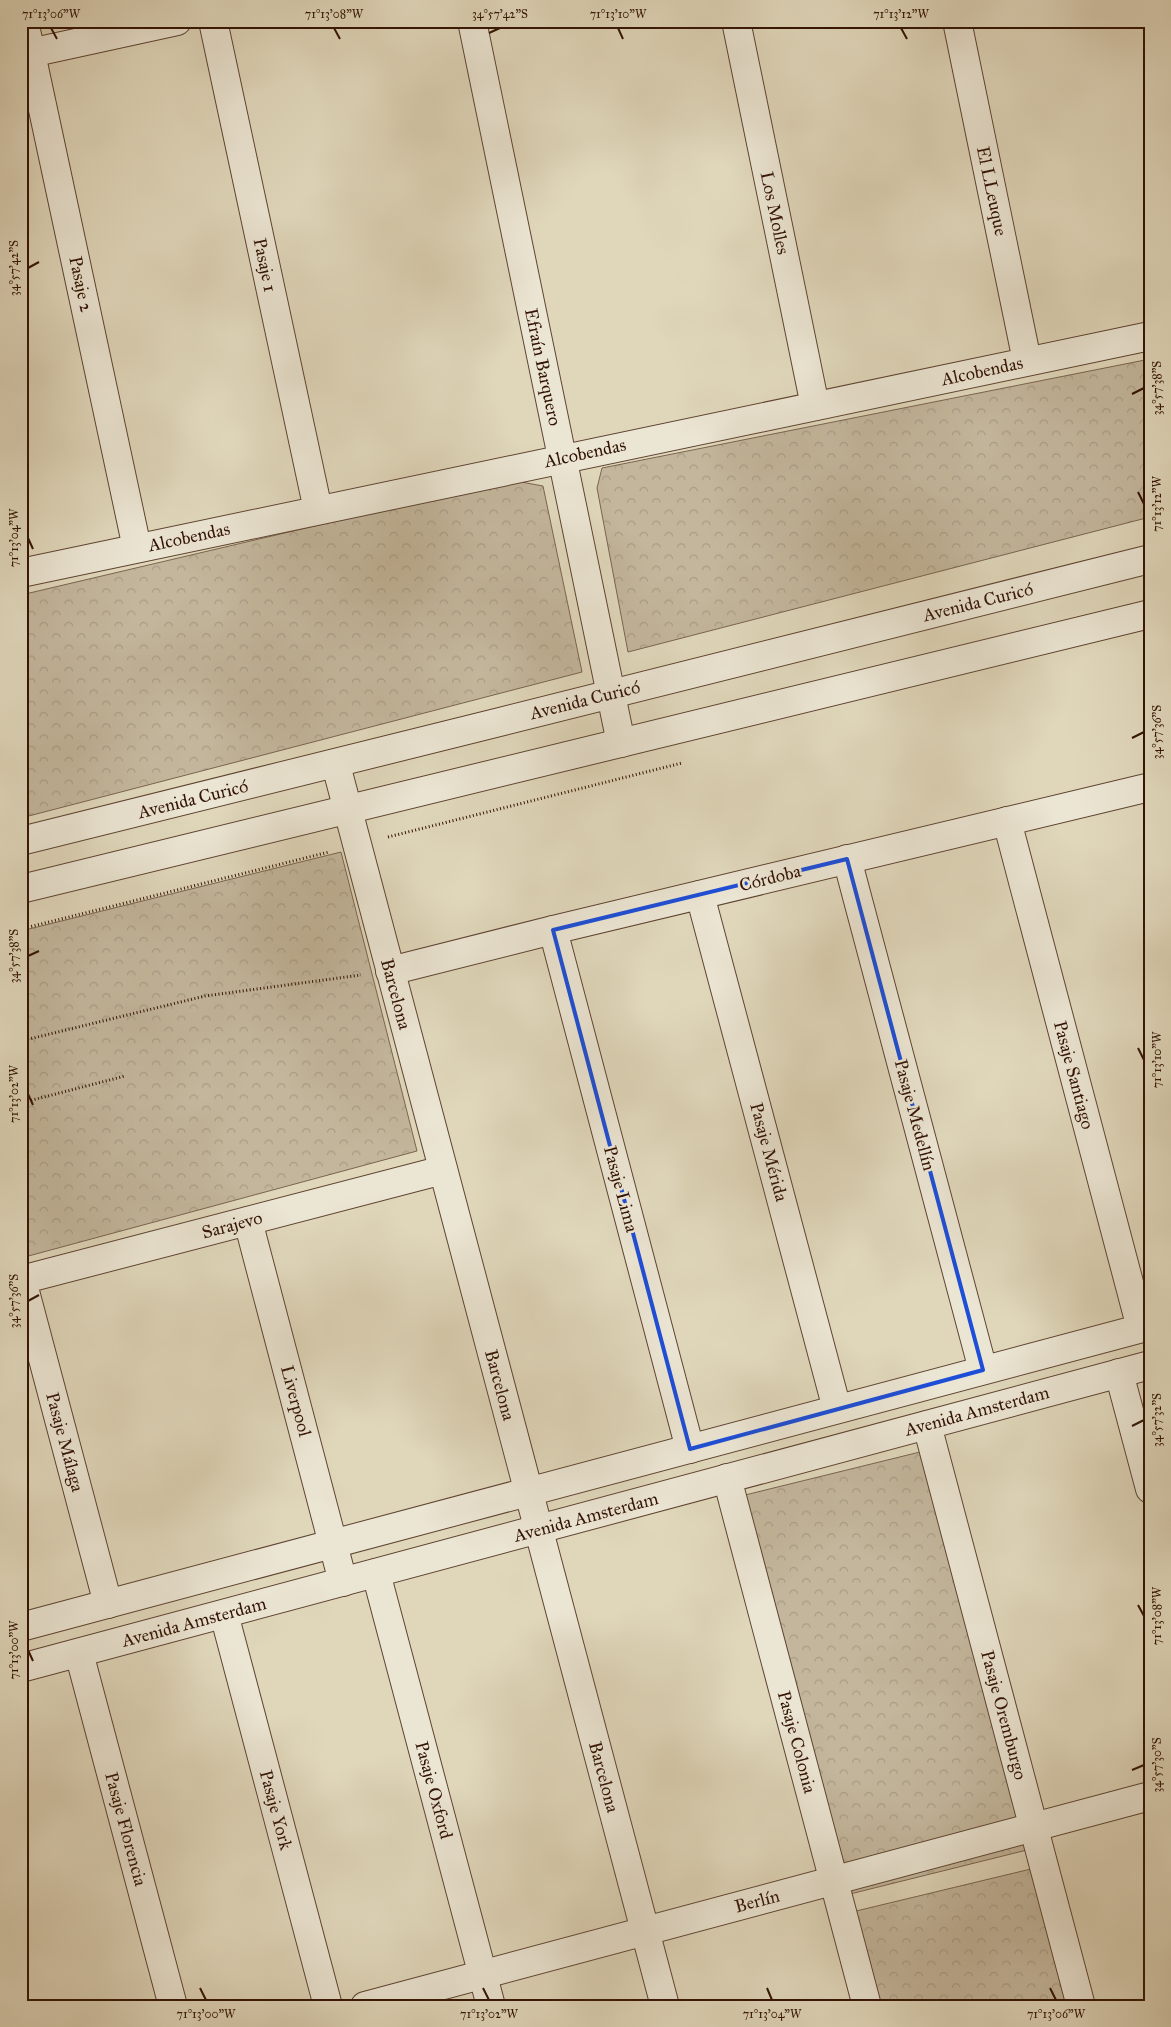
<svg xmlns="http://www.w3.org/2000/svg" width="1171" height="2027" font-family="'IM FELL Great Primer',serif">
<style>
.park{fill:url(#park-crowns);stroke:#7b6450}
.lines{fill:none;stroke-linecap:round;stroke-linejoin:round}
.minor-casing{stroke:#5e4432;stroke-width:30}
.tertiary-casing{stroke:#5e4432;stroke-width:30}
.path{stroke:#331304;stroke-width:3;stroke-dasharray:1 2.5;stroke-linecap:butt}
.minor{stroke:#ebe5d3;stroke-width:28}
.tertiary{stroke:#ebe5d3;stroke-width:28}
.marked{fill:none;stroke:#1d4ed8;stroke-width:4;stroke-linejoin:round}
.ticks{fill:none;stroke:#331304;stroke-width:2}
.labels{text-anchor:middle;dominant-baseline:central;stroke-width:5;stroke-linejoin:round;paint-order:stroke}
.street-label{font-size:18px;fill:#331304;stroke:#ebe5d3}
.neatline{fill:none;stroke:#331304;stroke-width:2}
.ticks-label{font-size:12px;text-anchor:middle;fill:#331304}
</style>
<defs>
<pattern id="park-crowns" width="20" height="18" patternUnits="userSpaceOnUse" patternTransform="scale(1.25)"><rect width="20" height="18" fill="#c3b69c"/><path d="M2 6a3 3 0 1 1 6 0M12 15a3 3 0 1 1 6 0" fill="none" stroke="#a89c85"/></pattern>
</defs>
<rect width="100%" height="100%" fill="#e0d7bb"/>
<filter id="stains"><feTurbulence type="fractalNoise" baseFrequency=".004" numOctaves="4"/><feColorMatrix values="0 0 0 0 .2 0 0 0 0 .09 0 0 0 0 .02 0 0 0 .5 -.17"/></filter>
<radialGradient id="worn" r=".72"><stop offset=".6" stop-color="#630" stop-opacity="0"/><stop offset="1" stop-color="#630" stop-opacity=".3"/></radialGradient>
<g class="park">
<polygon points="1150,359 1150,517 628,652 597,488 602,468"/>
<polygon points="510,480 543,486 582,672 21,818 21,595"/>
<polygon points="341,852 417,1151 21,1258 21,931"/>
<polygon points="924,1451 1031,1849 846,1895 737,1497"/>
<polygon points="1035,1868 1073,2006 878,2006 852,1912"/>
</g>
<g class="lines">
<g class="minor-casing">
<g id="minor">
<polyline points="24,21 137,548"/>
<polyline points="213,21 318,510"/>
<polyline points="472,21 621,743"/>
<polyline points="736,21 815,406"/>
<polyline points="957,21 1027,361"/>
<polyline points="21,55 177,21"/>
<polyline points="21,573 1150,336"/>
<polyline points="336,765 665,2006"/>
<polyline points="1007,821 1141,1328"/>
<path d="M 21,841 C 398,749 773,652 1150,559"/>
<polyline points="847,859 983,1370"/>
<polyline points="21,889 1150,614"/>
<polyline points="700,895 837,1409"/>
<polyline points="553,930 690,1449"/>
<polyline points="390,971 553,930 1150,787"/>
<polyline points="248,1221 343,1582"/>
<polyline points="21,1280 443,1170"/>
<polyline points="22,1280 108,1604"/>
<polyline points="1119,1373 1150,1489"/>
<polyline points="927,1425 1081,2006"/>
<polyline points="727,1478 867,2006"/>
<polyline points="376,1573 491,2006"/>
<polyline points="224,1614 328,2006"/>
<polyline points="79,1653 173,2006"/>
<polyline points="365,2006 1150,1796"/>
</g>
</g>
<g class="tertiary-casing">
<g id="tertiary">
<polyline points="21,1627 1150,1326"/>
<polyline points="21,1668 1150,1365"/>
</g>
</g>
<g class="path">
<polyline points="388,837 682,763"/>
<polyline points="21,929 329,852"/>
<polyline points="21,1041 205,996 361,975"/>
<polyline points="21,1103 125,1076"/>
</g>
<use href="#minor" class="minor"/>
<use href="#tertiary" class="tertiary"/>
</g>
<path class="marked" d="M 847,859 L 983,1370 L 690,1449 L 553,930 Z"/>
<path class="ticks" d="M 51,28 L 57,39M 334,28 L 340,39M 618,28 L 623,39M 901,28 L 907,39M 489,33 L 500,28M 28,268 L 39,262M 1132,394 L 1144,388M 1138,492 L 1144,504M 28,538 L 33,549M 1132,738 L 1144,732M 28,956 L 39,951M 1138,1048 L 1144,1060M 28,1094 L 33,1105M 28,1301 L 39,1295M 1132,1426 L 1144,1420M 1138,1605 L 1144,1616M 28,1650 L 33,1661M 1132,1770 L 1144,1765M 200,1988 L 206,2000M 483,1988 L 489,2000M 767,1988 L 772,2000M 1050,1988 L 1056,2000"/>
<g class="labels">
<g class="street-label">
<text transform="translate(992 191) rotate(78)">El LLeuque</text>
<text transform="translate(775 213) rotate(78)">Los Molles</text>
<text transform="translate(265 265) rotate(78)">Pasaje 1</text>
<text transform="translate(81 284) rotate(78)">Pasaje 2</text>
<text transform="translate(543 367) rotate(78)">Efraín Barquero</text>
<text transform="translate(982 371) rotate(-12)">Alcobendas</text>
<text transform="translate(585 453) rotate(-12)">Alcobendas</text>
<text transform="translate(189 537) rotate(-12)">Alcobendas</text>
<text transform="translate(978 602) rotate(-14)">Avenida Curicó</text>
<text transform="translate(585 700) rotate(-14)">Avenida Curicó</text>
<text transform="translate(193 799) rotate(-14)">Avenida Curicó</text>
<text transform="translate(770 878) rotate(-14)">Córdoba</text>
<text transform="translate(396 994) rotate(75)">Barcelona</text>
<text transform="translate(1074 1075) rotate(75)">Pasaje Santiago</text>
<text transform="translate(915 1115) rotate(75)">Pasaje Medellín</text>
<text transform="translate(769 1152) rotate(75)">Pasaje Mérida</text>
<text transform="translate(621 1189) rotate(75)">Pasaje Lima</text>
<text transform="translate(232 1225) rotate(-15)">Sarajevo</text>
<text transform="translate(500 1385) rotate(75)">Barcelona</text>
<text transform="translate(296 1401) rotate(75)">Liverpool</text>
<text transform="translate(977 1411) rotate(-15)">Avenida Amsterdam</text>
<text transform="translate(65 1442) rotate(75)">Pasaje Málaga</text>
<text transform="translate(586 1517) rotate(-15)">Avenida Amsterdam</text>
<text transform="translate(194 1622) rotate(-15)">Avenida Amsterdam</text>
<text transform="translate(1004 1715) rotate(75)">Pasaje Oremburgo</text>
<text transform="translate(797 1742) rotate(75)">Pasaje Colonia</text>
<text transform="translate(604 1777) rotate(75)">Barcelona</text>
<text transform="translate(434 1790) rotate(75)">Pasaje Oxford</text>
<text transform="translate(276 1810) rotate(75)">Pasaje York</text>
<text transform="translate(126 1829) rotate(75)">Pasaje Florencia</text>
<text transform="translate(757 1901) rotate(-15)">Berlín</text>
</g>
</g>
<rect width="1171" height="2027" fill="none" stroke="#e0d7bb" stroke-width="55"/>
<rect x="28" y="28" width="1116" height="1972" class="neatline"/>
<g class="ticks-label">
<text x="51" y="18">71°13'06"W</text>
<text x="334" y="18">71°13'08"W</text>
<text x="500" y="18">34°57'42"S</text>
<text x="618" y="18">71°13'10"W</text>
<text x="901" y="18">71°13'12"W</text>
<text transform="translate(14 268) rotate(-90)" y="4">34°57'42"S</text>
<text transform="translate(1157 388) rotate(-90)" y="4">34°57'38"S</text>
<text transform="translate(1157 504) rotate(-90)" y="4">71°13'12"W</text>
<text transform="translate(14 538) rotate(-90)" y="4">71°13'04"W</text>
<text transform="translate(1157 732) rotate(-90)" y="4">34°57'36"S</text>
<text transform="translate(14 956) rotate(-90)" y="4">34°57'38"S</text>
<text transform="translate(1157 1060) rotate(-90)" y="4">71°13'10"W</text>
<text transform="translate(14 1094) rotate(-90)" y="4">71°13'02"W</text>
<text transform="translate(14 1301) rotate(-90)" y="4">34°57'36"S</text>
<text transform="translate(1157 1420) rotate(-90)" y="4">34°57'32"S</text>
<text transform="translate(1157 1616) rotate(-90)" y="4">71°13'08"W</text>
<text transform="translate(14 1650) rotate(-90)" y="4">71°13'00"W</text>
<text transform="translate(1157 1765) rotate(-90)" y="4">34°57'30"S</text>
<text x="206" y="2018">71°13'00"W</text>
<text x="489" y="2018">71°13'02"W</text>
<text x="772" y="2018">71°13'04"W</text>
<text x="1056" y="2018">71°13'06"W</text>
</g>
<rect width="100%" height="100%" filter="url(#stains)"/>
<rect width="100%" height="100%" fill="url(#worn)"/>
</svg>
